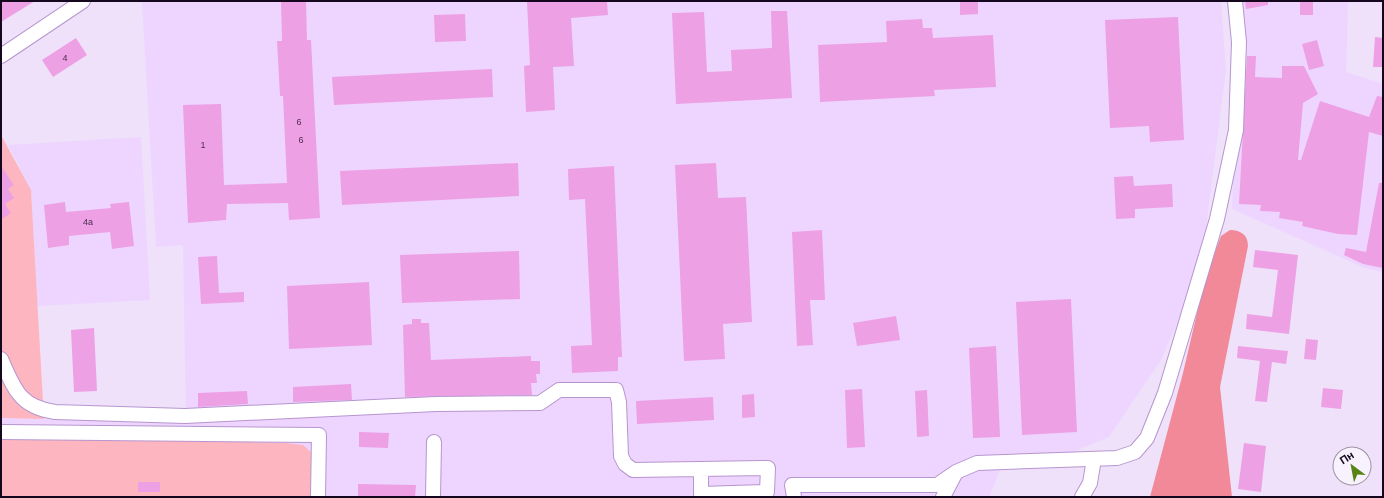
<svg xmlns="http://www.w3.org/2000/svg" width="1384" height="498" font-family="Arial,sans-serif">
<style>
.built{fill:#edd5ff}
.green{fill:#fdb6bf}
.forest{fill:#f18999}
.building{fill:#eda0e4}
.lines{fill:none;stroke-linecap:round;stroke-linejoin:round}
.minor-casing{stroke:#b795d0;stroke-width:16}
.minor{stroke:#fff;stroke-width:14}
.labels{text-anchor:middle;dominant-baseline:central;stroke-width:3.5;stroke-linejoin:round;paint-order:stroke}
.number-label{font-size:9px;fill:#4b2e50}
</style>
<rect width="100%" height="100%" fill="#efe1fa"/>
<g class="built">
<polygon points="142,1 1221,1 1226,70 1205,235 1184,307 1161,360 1109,437 1075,451 1000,470 989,497 1,497 1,418 186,423 183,245 156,247"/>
<polygon points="1240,1 1348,1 1346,72 1383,84 1383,272 1365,268 1232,209"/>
<polygon points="141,137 150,300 37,306 31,190 8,145"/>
</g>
<g class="green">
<polygon points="1,135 31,190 44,419 1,418"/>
<polygon points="1,437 286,443 303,445 312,453 315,497 1,497"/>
</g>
<path class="forest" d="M 1230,230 C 1241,230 1248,235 1248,246 L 1220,387 L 1232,497 L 1150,497 L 1183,373 L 1205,279 L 1221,236 Z"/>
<g class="building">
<polygon points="1,1 35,1 1,22"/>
<polygon points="281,1 306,1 307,40 311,40 320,218 289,220 288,203 227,204 226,220 188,223 183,105 221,104 224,185 287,183 283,96 280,96 277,41 282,41"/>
<polygon points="527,1 607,1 608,15 571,18 574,66 553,67 555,110 526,112 524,66 530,65"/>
<polygon points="960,1 978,1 978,14 960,15"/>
<polygon points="1245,1 1268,1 1268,5 1246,9"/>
<rect x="1300" y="1" width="13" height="14"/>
<polygon points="771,11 787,11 792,98 676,104 672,13 704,12 707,72 732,71 731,50 772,48"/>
<polygon points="465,14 466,41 435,42 434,15"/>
<polygon points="1178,17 1184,140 1150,142 1149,126 1110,128 1105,20"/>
<polygon points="922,19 923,28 932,28 933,38 993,35 996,87 934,90 935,96 820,102 818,45 887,42 886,21"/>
<polygon points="1375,37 1383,38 1383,67 1373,67"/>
<polygon points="76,38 87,55 53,77 42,60"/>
<polygon points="1317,40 1324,66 1309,70 1302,44"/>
<polygon points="1247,56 1256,56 1255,77 1282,78 1282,66 1304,66 1318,94 1303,103 1298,160 1301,160 1320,101 1369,117 1377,96 1383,97 1383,136 1369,132 1357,235 1338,234 1302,226 1303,222 1279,218 1280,212 1260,211 1261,205 1239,204"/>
<polygon points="492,69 493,97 334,105 332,77"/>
<polygon points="518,163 519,196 342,205 340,171"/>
<polygon points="716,163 718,198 746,197 752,322 723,324 725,359 684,361 675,165"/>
<polygon points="1,166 14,185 8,189 14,198 5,204 11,213 1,220"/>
<polygon points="614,166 622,357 618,357 618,371 572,373 571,346 592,345 585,199 569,200 568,169"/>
<polygon points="1133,176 1134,186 1172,184 1173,207 1135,209 1135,218 1116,219 1114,177"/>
<polygon points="1379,183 1383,183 1383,268 1363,264 1344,255 1346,248 1366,252"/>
<polygon points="65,202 66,212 111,208 110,204 129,202 134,246 112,249 110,232 69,236 69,245 48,248 44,205"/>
<polygon points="822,230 825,300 810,300 813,345 797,346 792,232"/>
<polygon points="1255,250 1298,255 1289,334 1246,329 1247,314 1272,317 1278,270 1253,267"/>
<polygon points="519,251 520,299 402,303 400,255"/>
<polygon points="217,256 219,293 244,292 244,302 201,304 198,257"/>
<polygon points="369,282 372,345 289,349 287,286"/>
<polygon points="1071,299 1077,432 1022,435 1016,302"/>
<polygon points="896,316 900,340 857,346 853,323"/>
<polygon points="412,319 421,319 421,323 429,323 431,360 531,356 531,361 540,361 540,374 536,374 537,383 531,383 532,395 405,397 403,325 412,324"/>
<polygon points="94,328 97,391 74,392 71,330"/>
<polygon points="1306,339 1318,340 1316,360 1304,359"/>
<polygon points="996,346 1000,437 973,438 969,348"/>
<polygon points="1238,346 1288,351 1286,364 1272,362 1267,402 1255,401 1260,361 1237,358"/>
<polygon points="351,384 352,400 293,402 293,387"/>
<polygon points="1323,388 1343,390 1341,409 1321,407"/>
<polygon points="862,389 865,447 847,448 845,390"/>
<polygon points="927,390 929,436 917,437 915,391"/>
<polygon points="247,391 248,404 198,407 198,393"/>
<polygon points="754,394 755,417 742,418 742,395"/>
<polygon points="713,397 714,420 637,424 636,401"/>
<polygon points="359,432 389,433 388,448 359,447"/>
<polygon points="1244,443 1266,446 1261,492 1238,489"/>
<rect x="138" y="482" width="22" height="10"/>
<polygon points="358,484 416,485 415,497 358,497"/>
</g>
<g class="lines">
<g class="minor-casing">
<g id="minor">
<polyline points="1,56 83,1"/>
<path d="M 1,359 C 14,388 19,407 55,412 L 185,416 L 436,404 L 540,403 L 559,390 L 616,390 L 619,402 L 621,456 L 625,464 L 633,470 L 768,468 L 767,492 L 701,494 L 701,469"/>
<polyline points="1,432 319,435 318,497"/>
<polyline points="433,497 434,442"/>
<polyline points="794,497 792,485 937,485 956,472 977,463 1117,458 1135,452 1147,438 1165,393 1217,219 1236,130 1239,42 1235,1"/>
<polyline points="943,497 955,474"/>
<polyline points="1082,497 1090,483 1094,459"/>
</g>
</g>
<use href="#minor" class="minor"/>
</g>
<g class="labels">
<g class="number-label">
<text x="65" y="58">4</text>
<text x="299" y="122">6</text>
<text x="301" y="140">6</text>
<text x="203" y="145">1</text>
<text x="88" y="222">4а</text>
</g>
</g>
<rect width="1384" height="498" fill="none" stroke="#15081e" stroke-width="4"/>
<g transform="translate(1352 466) rotate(328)"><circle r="19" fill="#f8f1fe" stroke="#9d94a4"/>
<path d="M0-3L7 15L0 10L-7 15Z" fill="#558414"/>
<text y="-6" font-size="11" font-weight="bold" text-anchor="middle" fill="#15081e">Пн</text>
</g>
</svg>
